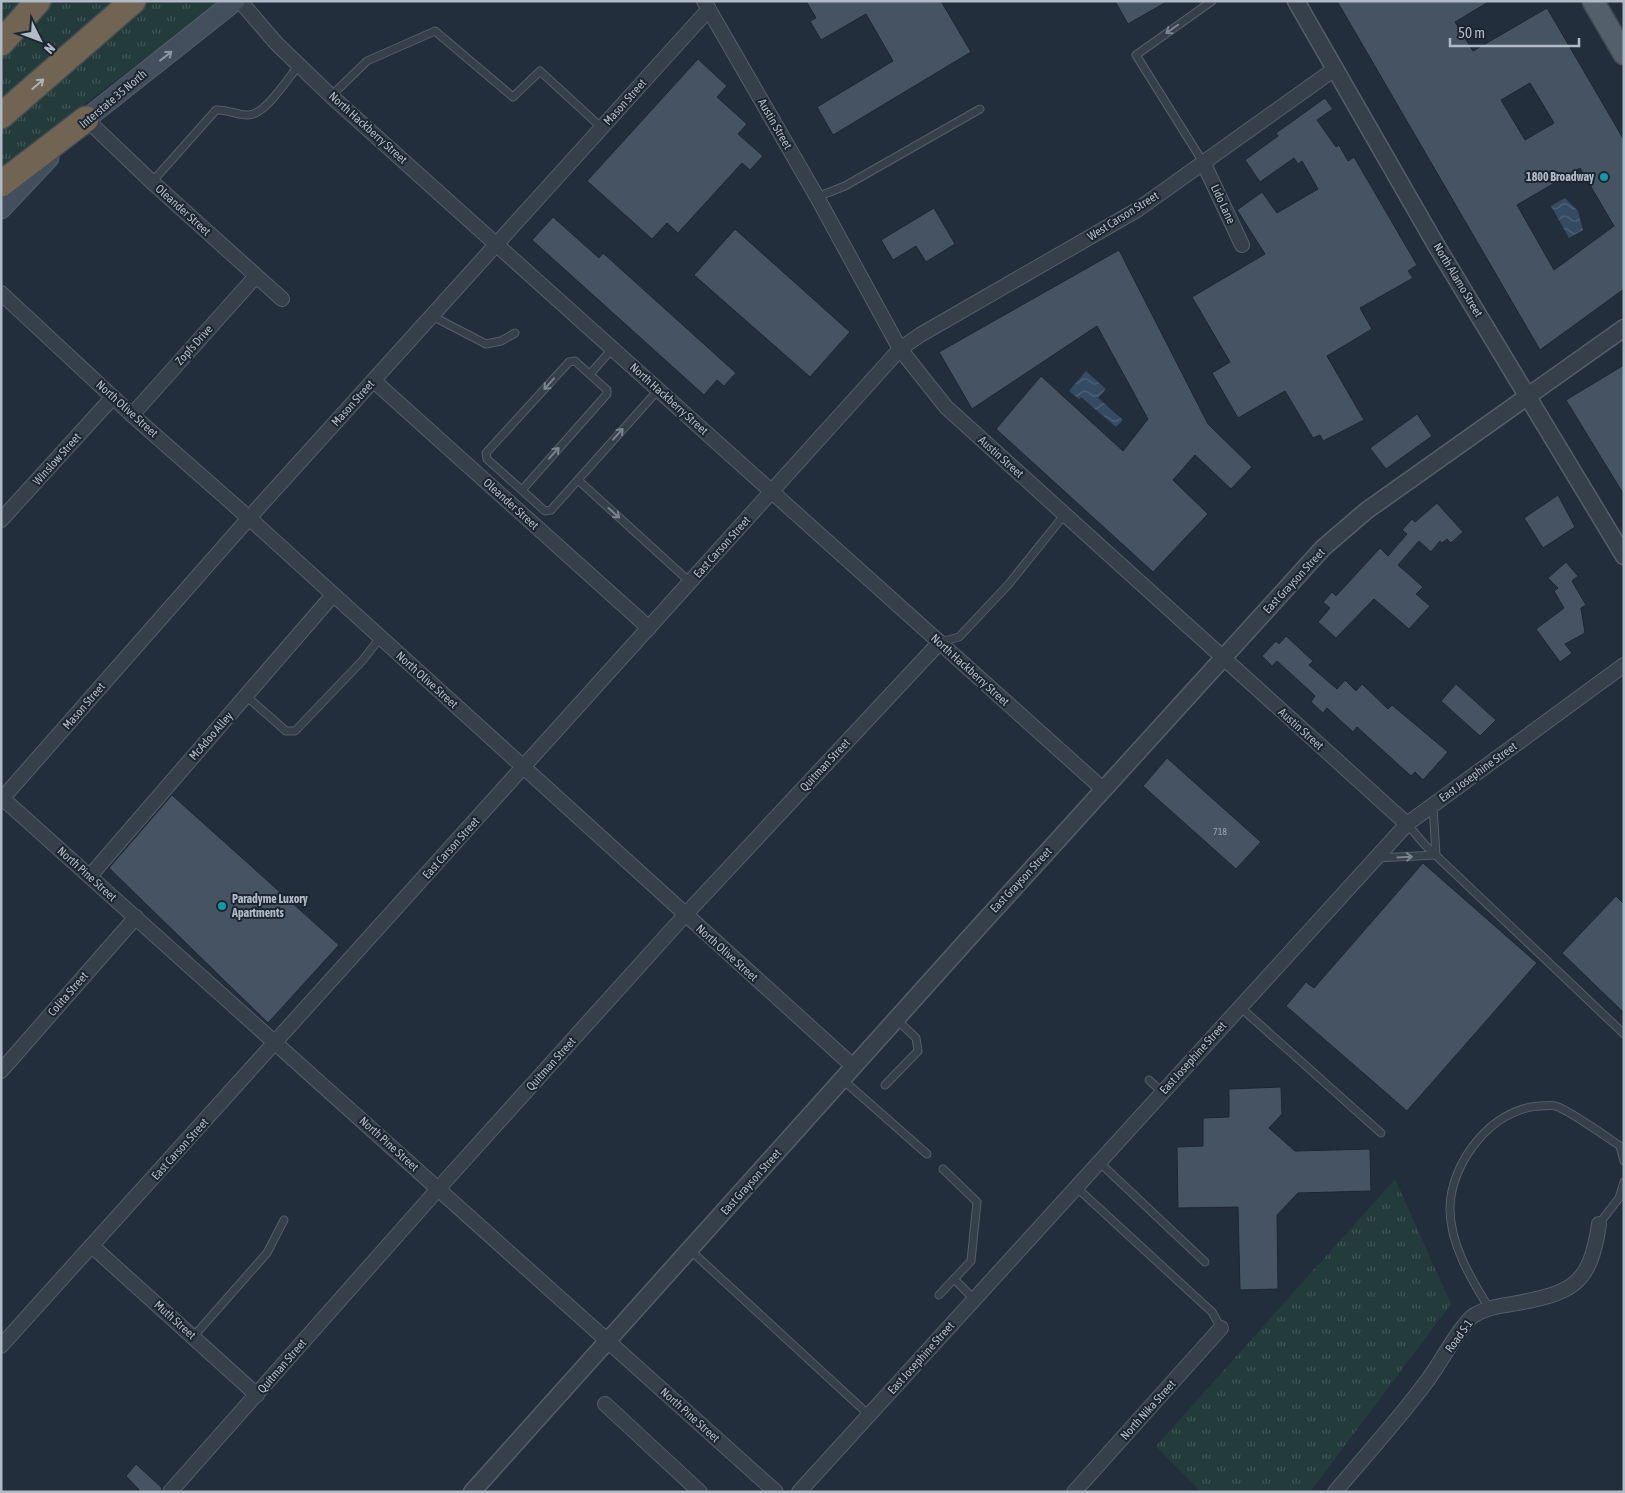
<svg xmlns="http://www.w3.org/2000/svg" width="1625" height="1493" font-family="'Asap Condensed',sans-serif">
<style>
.grass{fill:url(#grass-tufts)}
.water{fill:url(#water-waves)}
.building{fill:#465362;stroke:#1d2732;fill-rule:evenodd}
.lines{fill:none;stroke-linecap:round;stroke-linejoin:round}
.service-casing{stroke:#545e69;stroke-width:9}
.minor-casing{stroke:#545e69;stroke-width:16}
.tertiary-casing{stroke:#545e69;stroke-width:19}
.secondary-casing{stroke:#545e69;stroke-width:21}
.primary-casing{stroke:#3f4954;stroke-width:24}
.motorway-casing{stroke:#414b56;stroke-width:28}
.service{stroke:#36404b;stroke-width:7}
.minor{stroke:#36404b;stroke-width:14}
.tertiary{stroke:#36404b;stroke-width:16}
.secondary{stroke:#444f5e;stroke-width:19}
.primary{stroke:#535f6b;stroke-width:21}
.motorway{stroke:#716452;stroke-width:25}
.oneway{stroke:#7a848f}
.oneway2{stroke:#8b95a2}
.oneway3{stroke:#abb2bb}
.culture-dot{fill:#0f9aa8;stroke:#1b2530;stroke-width:2}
.labels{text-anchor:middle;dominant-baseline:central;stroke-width:4;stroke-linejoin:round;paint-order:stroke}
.number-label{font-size:10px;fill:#96a1ae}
.street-label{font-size:12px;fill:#b1bbc7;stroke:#1b2530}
.poi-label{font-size:12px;font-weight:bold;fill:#b1bbc7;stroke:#1b2530;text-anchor:end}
</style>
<defs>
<pattern id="grass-tufts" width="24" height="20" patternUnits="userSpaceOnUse" patternTransform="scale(1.25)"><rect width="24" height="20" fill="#243b3c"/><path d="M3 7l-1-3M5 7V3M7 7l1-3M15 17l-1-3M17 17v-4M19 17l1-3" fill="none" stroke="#415557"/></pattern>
<pattern id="water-waves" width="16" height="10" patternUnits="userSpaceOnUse" patternTransform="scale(1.25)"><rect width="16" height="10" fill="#354b63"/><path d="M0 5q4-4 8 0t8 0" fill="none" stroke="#506378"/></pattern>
</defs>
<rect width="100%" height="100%" fill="#222e3b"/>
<g class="grass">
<polygon points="1,1 222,1 83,105 1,187"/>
<polygon points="1395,1179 1451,1304 1310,1492 1201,1492 1156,1446"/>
</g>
<g class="water">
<polygon points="1565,198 1578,211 1583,230 1569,238 1551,206"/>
<polygon points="1086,371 1106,389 1098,398 1123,420 1116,427 1081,397 1079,399 1069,391"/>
</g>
<g class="building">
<polygon points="806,1 941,1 971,52 833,135 817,107 893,61 866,14 821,40 810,21 816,18"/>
<polygon points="1115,1 1168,1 1128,24"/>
<path d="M 1337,1 L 1490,1 L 1455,22 L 1473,51 L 1547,8 L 1624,140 L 1624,289 L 1540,350 ZM 1530,83 L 1554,123 L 1525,140 L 1501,100 ZM 1580,168 L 1614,226 L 1554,270 L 1517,205 Z"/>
<polygon points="698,59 727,86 717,97 747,124 738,134 763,156 750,170 742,163 678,233 667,223 652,239 587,181"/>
<polygon points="1325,98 1333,109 1317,120 1336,147 1339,145 1348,161 1354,157 1417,265 1408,271 1413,278 1360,308 1372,329 1327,356 1364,420 1323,441 1320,435 1313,438 1285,391 1238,418 1212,373 1230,362 1192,297 1265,254 1237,210 1262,192 1277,213 1318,189 1302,161 1298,164 1294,158 1260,182 1245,160 1278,136 1276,133"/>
<polygon points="934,208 955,244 926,262 916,246 893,260 881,240"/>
<polygon points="553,217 599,258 603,253 736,373 724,386 717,380 704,395 532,240"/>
<polygon points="735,229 850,332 810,377 694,275"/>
<polygon points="1119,250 1208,424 1252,467 1231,489 1195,455 1173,480 1208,514 1153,572 996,429 1041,376 1123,451 1148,419 1097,326 972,409 939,352"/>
<polygon points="1624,365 1624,495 1566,400"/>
<polygon points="1417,414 1432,436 1386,469 1370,448"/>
<polygon points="1558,495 1575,527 1543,548 1524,518"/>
<polygon points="1437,503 1463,532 1451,543 1447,539 1442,543 1440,541 1431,552 1419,541 1398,565 1423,587 1416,594 1430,606 1409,629 1374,599 1336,638 1318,622 1330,608 1323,602 1332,592 1336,596 1380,548 1388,556 1407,534 1402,530 1412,519 1415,522"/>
<polygon points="1566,562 1578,576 1572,581 1586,605 1581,608 1585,633 1565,644 1572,653 1560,662 1536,629 1564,608 1554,591 1558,588 1548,578"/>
<polygon points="1286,636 1313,661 1309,665 1337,689 1345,680 1356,691 1362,684 1388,709 1392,705 1448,752 1423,780 1415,772 1411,776 1357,727 1353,732 1327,708 1323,713 1311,702 1315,696 1311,692 1277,661 1272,666 1262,656 1276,641 1279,644"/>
<polygon points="1456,684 1496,720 1480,736 1441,701"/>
<polygon points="1167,758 1261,842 1236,869 1143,786"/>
<polygon points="172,795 339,945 268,1023 109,868"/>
<polygon points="1423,863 1537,963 1407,1111 1286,1006 1306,982 1314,988"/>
<polygon points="1616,896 1624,904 1624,1013 1562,953"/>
<polygon points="1281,1087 1282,1114 1269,1128 1295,1151 1370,1149 1371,1191 1298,1193 1277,1215 1278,1289 1240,1290 1238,1207 1178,1208 1177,1147 1203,1146 1203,1118 1229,1117 1229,1089"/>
<polygon points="136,1464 162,1488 161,1492 141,1492 126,1476"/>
</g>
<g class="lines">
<g class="service-casing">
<g id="service">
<polyline points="331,96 367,61 435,31 513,97 540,71 602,128"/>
<polyline points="1203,162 1136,55 1212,1"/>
<path d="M 152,182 L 216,110 C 227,109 236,115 247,115 C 264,117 288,78 299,65"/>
<polyline points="817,197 845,186 980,109"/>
<polyline points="432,316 486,344 501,341 515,333"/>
<polyline points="590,374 613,348"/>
<polyline points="578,480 690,582"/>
<polyline points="522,490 607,394 607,390 575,361 569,362 486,453 487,459 545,511 551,510 659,389"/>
<polyline points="940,642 959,637 1008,585 1065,514"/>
<polyline points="246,696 286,731 295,731 362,661 380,638"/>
<polyline points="1407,824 1425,845 1624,1034"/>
<polyline points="1376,858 1436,855 1433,806"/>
<polyline points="1240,1007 1381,1133"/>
<polyline points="843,1080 927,1154"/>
<polyline points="1149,1080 1162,1092"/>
<polyline points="885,1085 918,1051 916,1038 897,1020"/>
<polyline points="1099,1162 1205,1262"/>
<polyline points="1076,1187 1212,1312 1221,1328"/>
<polyline points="1599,1224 1619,1198 1624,1182"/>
<polyline points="690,1250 869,1415"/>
<polyline points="954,1279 974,1299"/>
<polyline points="939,1295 971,1261 977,1202 943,1169"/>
<path d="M 1489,1308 C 1471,1279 1450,1244 1450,1209 C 1450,1163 1492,1108 1540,1106 C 1545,1106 1551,1105 1555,1106 C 1566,1108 1608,1138 1620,1146 L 1624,1161"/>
<polyline points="193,1337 267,1253 284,1220"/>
</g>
</g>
<g class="minor-casing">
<g id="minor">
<polyline points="240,1 276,43 331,96 1104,790"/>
<polyline points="704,1 817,197 900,349 946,407 1407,824"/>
<polyline points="86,119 152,182 282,299"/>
<polyline points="1203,162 1242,245"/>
<polyline points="1,293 132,415 249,518 854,1067"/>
<polyline points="374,381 649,628"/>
<polyline points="132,415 256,276"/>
<polyline points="1,520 113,397"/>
<polyline points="1,797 776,1492"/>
<polyline points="1,800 249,518 709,9"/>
<polyline points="90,876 333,595"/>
<polyline points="1,1071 136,917"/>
<polyline points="92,1246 257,1395"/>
<polyline points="1,1346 900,349 920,335 1137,210 1336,68"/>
<polyline points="605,1404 700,1492"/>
<polyline points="170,1492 438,1189 685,915 940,642"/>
<polyline points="799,1492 1407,824 1624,665"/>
<polyline points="1074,1492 1221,1328"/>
<path d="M 1335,1492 C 1366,1455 1399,1419 1427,1381 C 1437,1368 1463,1322 1473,1316 C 1485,1308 1499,1306 1512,1304 C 1571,1293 1590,1287 1599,1224"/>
</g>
</g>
<g class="tertiary-casing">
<g id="tertiary">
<polyline points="1296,1 1436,245 1624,556"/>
<polyline points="472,1492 977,929 1323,548 1366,511 1624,328"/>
</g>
</g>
<g class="secondary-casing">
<g id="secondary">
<polyline points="77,129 86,119 235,1"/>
<polyline points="1,209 49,158"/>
</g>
</g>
<g class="primary-casing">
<polyline id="primary" points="1593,1 1624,54"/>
</g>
<g class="motorway-casing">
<g id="motorway">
<polyline points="1,43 38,1"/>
<polyline points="1,116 133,1"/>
<polyline points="1,184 86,119"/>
</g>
</g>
<use href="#service" class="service"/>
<use href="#minor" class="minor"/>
<use href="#tertiary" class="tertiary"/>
<use href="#secondary" class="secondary"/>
<use href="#primary" class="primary"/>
<use href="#motorway" class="motorway"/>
</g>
<defs><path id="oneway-shaft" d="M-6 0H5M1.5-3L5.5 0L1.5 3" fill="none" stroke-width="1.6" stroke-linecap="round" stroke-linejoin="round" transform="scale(1.25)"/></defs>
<g class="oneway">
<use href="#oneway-shaft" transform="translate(1172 29) rotate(145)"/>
<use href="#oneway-shaft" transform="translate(549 384) rotate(132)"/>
<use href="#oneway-shaft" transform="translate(618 434) rotate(-48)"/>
<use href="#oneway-shaft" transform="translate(554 453) rotate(-48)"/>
<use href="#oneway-shaft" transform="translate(614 513) rotate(42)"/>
<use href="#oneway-shaft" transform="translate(1405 857) rotate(-3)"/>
</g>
<use class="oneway2" href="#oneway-shaft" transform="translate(166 56) rotate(-38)"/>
<use class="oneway3" href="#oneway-shaft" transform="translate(38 84) rotate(-41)"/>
<g class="culture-dot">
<circle cx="1604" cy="177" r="5"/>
<circle cx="222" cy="906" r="5"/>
</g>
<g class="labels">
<g class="number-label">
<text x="1220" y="831">718</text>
</g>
<g class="street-label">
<text transform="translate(113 99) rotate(-40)">Interstate 35 North</text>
<text transform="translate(625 102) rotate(-48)">Mason Street</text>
<text transform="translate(775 124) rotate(60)">Austin Street</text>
<text transform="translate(368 128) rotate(42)">North Hackberry Street</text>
<text transform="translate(1223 204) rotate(65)">Lido Lane</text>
<text transform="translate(183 210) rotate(42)">Oleander Street</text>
<text transform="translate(1123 216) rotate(-32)">West Carson Street</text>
<text transform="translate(1458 280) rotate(59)">North Alamo Street</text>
<text transform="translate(194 345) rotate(-48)">Zopfs Drive</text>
<text transform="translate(669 399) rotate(42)">North Hackberry Street</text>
<text transform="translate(353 403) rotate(-48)">Mason Street</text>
<text transform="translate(127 409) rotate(42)">North Olive Street</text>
<text transform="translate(1001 457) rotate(42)">Austin Street</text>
<text transform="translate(57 459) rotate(-48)">Winslow Street</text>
<text transform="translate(511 504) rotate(42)">Oleander Street</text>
<text transform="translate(722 547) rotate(-48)">East Carson Street</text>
<text transform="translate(1294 581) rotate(-47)">East Grayson Street</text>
<text transform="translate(970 670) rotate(42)">North Hackberry Street</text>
<text transform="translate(427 680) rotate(42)">North Olive Street</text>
<text transform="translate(84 706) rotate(-49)">Mason Street</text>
<text transform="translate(1301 729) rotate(42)">Austin Street</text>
<text transform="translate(211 736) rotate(-49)">McAdoo Alley</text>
<text transform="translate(825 765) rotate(-47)">Quitman Street</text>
<text transform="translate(1478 772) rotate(-36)">East Josephine Street</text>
<text transform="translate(451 848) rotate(-48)">East Carson Street</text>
<text transform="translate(87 874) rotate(42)">North Pine Street</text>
<text transform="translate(1021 880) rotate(-47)">East Grayson Street</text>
<text transform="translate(727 953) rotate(42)">North Olive Street</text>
<text transform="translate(68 994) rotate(-49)">Colita Street</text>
<text transform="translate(1193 1058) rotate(-48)">East Josephine Street</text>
<text transform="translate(551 1064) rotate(-48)">Quitman Street</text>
<text transform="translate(389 1144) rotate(42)">North Pine Street</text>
<text transform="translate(180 1149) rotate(-48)">East Carson Street</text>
<text transform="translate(751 1182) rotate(-48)">East Grayson Street</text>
<text transform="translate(175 1320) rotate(42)">Muth Street</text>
<text transform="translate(1459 1336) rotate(-54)">Road S-1</text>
<text transform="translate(921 1358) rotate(-48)">East Josephine Street</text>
<text transform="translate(282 1366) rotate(-49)">Quitman Street</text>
<text transform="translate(1148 1410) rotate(-48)">North Nika Street</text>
<text transform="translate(690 1415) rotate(42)">North Pine Street</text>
</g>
<g class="poi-label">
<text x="1594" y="177">1800 Broadway</text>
<text x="232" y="899" text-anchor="start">Paradyme Luxory<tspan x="232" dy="14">Apartments</tspan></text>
</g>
</g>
<rect width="1625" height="1493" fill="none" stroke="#b1bbc7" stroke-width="5"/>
<g transform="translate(40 40) rotate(132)" stroke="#1b2530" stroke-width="4" paint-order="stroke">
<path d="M0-4L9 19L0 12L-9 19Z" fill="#b1bbc7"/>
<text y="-8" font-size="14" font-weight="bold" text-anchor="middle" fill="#b1bbc7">N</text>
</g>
<path d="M1450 38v8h129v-8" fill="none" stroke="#b1bbc7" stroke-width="2.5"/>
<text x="1458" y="38" font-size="15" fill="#b1bbc7" stroke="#1b2530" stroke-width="4" paint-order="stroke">50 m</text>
</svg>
